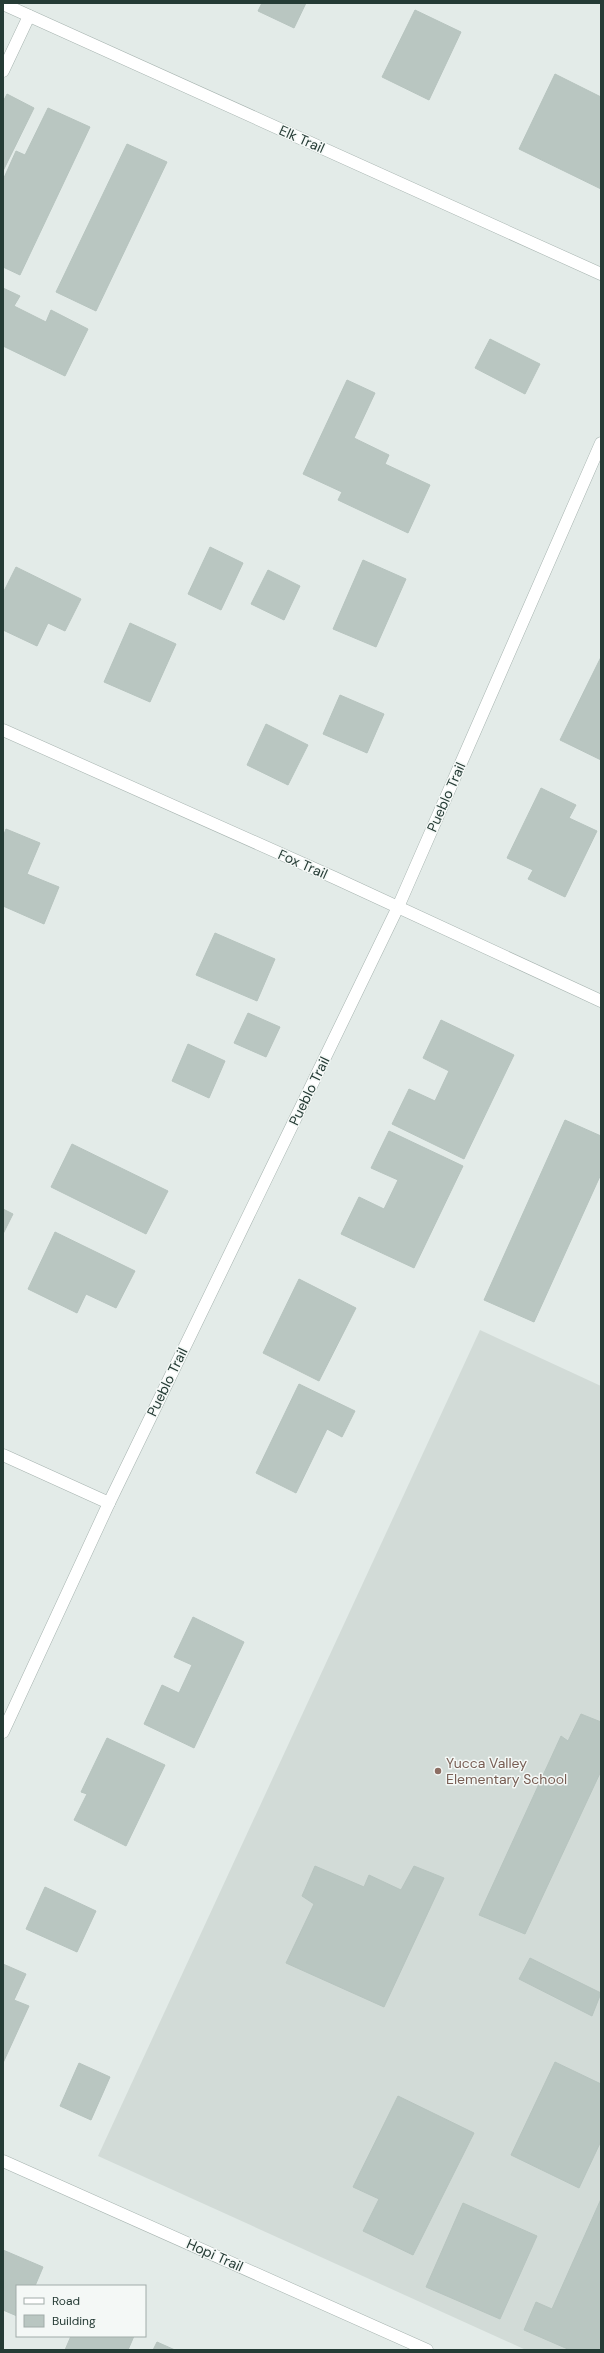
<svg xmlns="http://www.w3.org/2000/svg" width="604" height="2353" font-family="'DM Sans',sans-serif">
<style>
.built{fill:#d2dbd7}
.building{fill:#b9c6c1;stroke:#b7c4bf}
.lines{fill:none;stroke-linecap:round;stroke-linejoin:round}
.minor-casing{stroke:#a6b3af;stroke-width:13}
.minor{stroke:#fff;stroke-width:12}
.education-dot{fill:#8d6e63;stroke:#f4f8f6;stroke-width:1.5}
.labels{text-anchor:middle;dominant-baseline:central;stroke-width:3;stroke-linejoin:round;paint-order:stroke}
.street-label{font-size:14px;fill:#253b35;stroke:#f4f8f6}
.education-label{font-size:14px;fill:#785e54;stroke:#f4f8f6;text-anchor:start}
</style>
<rect width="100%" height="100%" fill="#e3ebe8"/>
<polygon class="built" points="480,1330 601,1386 601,2350 526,2350 98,2156"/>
<g class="building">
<polygon points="262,3 306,3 294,28 258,11"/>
<polygon points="415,10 461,32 429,100 382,77"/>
<polygon points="555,74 601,97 601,189 519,149"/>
<polygon points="7,94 34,108 3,171 3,102"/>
<polygon points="48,108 90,127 20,275 3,267 3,180 16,151 25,155"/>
<polygon points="127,144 167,162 96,311 56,292"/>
<polygon points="3,288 20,296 14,306 46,322 51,310 88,329 65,376 3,346"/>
<polygon points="490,339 540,364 525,394 475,368"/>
<polygon points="347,380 375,393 354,438 389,455 385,464 430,485 408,533 338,500 342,492 303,474"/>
<polygon points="210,547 243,563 221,610 188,594"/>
<polygon points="363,560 406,579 376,647 333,629"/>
<polygon points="16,567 81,599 65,631 48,623 37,646 3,630 3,593"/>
<polygon points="268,570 300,586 284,620 251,604"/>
<polygon points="130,623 176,644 150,702 104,682"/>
<polygon points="601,657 601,760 560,740"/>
<polygon points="340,695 384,714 367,753 323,734"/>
<polygon points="266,724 308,745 288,785 247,765"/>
<polygon points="541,788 576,805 569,818 597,831 565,897 528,879 533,870 507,858"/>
<polygon points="6,829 40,843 27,874 59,887 44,924 3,906 3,837"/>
<polygon points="215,933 275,959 257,1001 196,975"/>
<polygon points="248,1013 280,1027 266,1057 234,1043"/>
<polygon points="441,1020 514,1055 464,1159 392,1124 409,1089 435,1101 449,1071 423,1058"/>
<polygon points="188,1044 225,1061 209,1098 172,1081"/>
<polygon points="565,1120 601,1136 601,1174 534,1322 484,1300"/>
<polygon points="389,1131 463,1166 414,1268 341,1234 359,1197 384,1209 398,1180 371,1168"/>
<polygon points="72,1144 168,1191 146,1234 51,1187"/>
<polygon points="3,1209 13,1214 3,1234"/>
<polygon points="55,1232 135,1271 116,1308 86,1294 77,1313 28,1289"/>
<polygon points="299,1279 356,1308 319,1381 263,1353"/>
<polygon points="299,1384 355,1411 342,1437 327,1429 296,1493 256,1473"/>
<polygon points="193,1617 244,1642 194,1748 144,1724 162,1685 179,1693 192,1665 174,1657"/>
<polygon points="581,1714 601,1722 601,1771 525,1934 479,1915 561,1736 568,1741"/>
<polygon points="107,1738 165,1765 126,1846 74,1820 87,1794 81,1792"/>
<polygon points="315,1866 364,1887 369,1875 401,1890 414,1866 444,1878 384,2007 286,1963 314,1904 302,1896"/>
<polygon points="45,1887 96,1911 77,1952 26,1929"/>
<polygon points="530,1958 601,1993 592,2016 519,1979"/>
<polygon points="3,1964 26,1974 14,2000 29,2006 3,2063"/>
<polygon points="555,2062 601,2084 601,2141 579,2188 511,2155"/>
<polygon points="79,2063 110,2077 91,2120 60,2106"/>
<polygon points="398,2096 474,2133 413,2255 363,2231 379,2199 353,2187"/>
<polygon points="601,2199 601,2350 570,2350 524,2330 536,2302 552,2309"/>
<polygon points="463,2203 537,2236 500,2319 426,2287"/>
<polygon points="3,2250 43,2267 35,2286 17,2286 17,2316 3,2310"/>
<polygon points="71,2336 134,2336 128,2350 65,2350"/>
<polygon points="157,2342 175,2350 153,2350"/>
</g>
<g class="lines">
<g class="minor-casing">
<g id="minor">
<polyline points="3,4 601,274"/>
<polyline points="3,71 29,16"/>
<polyline points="3,730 335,878 601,1001"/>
<polyline points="3,1455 109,1503"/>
<polyline points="3,1732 109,1503 398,907 601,443"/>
<polyline points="3,2161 427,2350"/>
</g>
</g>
<use href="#minor" class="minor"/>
</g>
<circle class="education-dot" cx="438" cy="1771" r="4"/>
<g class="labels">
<g class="street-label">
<text transform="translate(302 139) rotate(24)">Elk Trail</text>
<text transform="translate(446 797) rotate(-66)">Pueblo Trail</text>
<text transform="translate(303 864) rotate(24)">Fox Trail</text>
<text transform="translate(309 1091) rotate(-64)">Pueblo Trail</text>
<text transform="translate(167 1382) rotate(-64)">Pueblo Trail</text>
<text transform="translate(215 2255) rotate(24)">Hopi Trail</text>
</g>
<g class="education-label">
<text x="446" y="1763">Yucca Valley<tspan x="446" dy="16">Elementary School</tspan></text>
</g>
</g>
<rect width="604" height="2353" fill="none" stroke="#253b35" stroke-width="8"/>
<rect x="16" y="2285" width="130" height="52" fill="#f4f8f6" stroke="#a1aca9"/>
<rect x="24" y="2298" width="20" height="6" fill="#ffffff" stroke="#a1aca9"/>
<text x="52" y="2305" font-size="12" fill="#253b35">Road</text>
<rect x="24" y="2315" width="20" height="12" fill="#b9c6c1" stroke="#a1aca9"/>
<text x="52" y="2325" font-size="12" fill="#253b35">Building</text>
</svg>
